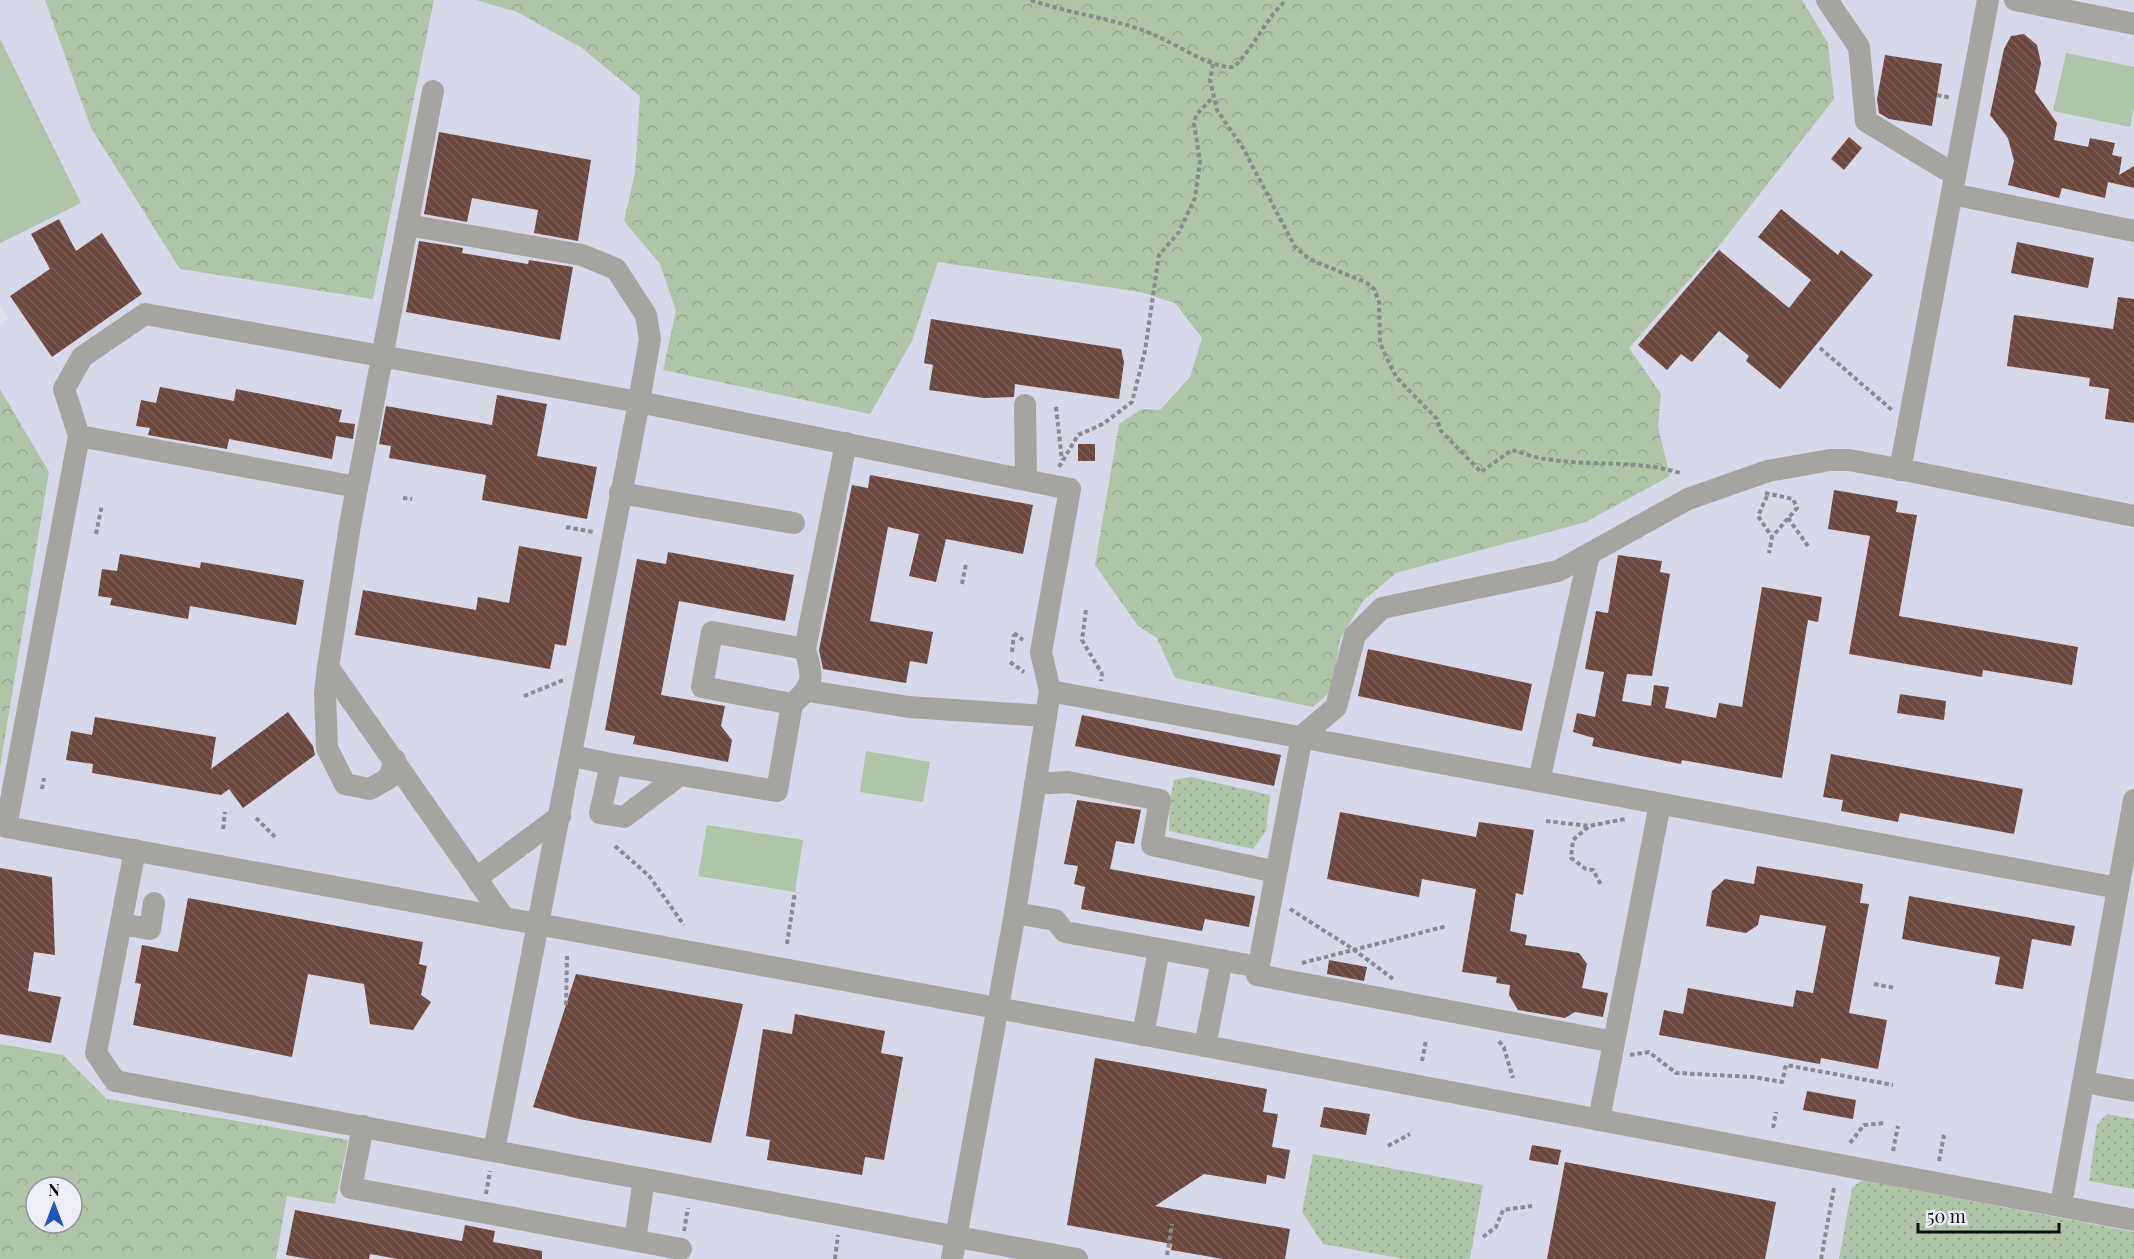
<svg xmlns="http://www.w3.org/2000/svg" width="2134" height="1259" font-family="'Playfair Display',serif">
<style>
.built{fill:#d7d8e8}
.forest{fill:url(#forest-crowns);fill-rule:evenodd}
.park{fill:url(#park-dots)}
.garden{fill:#afc4a9}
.building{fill:url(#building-back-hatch)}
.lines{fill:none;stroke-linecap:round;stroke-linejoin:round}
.path{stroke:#8a8b90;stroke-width:4;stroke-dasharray:4.5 3;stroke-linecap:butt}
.minor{stroke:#a6a4a1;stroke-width:22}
</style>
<defs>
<pattern id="forest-crowns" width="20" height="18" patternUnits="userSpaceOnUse" patternTransform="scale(1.5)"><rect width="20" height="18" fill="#afc4a9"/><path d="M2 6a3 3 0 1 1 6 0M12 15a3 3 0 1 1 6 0" fill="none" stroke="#95a790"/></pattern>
<pattern id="park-dots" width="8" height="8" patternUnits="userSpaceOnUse" patternTransform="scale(1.5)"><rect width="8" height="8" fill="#afc4a9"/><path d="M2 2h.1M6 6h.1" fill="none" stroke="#95a790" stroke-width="1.8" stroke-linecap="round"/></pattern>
<pattern id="building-back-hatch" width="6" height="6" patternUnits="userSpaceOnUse" patternTransform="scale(1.5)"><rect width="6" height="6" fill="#6b483f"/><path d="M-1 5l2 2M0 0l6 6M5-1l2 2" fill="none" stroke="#7a5e57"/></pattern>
</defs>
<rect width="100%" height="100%" fill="#e0e1e9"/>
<polygon class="built" points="0,0 45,0 91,128 373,299 434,0 476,0 517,12 582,48 640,96 635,173 624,221 660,264 676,311 663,370 912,341 938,262 1140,292 1175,303 1202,337 1190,377 1160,410 1142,409 1095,565 1138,626 1157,638 1175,678 1333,689 1339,639 1363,601 1396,573 1586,522 1669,476 1658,427 1661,394 1629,348 1715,251 1828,43 1802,0 2134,0 2134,1259 276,1259 287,1195 348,1140 107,1099 63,1055 0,1044 0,767 49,473 0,389 0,327 8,318 0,303"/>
<g class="forest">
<polygon points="45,0 434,0 373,299 180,269 91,128"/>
<polygon points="476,0 1802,0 1828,43 1834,99 1715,251 1629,348 1661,394 1658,427 1670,476 1586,522 1396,573 1363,601 1340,639 1333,689 1313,707 1175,678 1157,638 1138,626 1095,565 1119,424 1142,409 1160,410 1190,377 1202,338 1175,303 1140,292 938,262 912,341 870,414 663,370 676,311 660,264 624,221 635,173 640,96 582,48 517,12"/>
<polygon points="0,389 49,472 0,767"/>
<path d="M 0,1044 L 63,1055 L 107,1099 L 348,1140 L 335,1204 L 287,1196 L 276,1259 L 0,1259 ZM 36,1187 L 72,1187 L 72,1223 L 36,1223 Z"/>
</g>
<g class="park">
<polygon points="1191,777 1270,795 1266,831 1253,849 1169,831 1170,799 1174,780"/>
<polygon points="2107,1114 2134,1119 2134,1189 2089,1181 2097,1125"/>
<polygon points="1313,1154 1483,1185 1470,1259 1404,1259 1323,1244 1302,1212"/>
<polygon points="1862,1180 2134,1232 2134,1259 1839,1259 1852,1188"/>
</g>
<g class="garden">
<polygon points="0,39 81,203 0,243"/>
<polygon points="2066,53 2134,67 2134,108 2130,127 2053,111"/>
<polygon points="866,751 930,762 923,802 860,792"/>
<polygon points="707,825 803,840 795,892 698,876"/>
</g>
<g class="building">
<polygon points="2024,34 2037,45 2041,63 2035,92 2057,123 2054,140 2088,147 2090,138 2115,143 2112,155 2122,157 2119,175 2134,166 2134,188 2108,182 2105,198 2062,188 2059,198 2008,185 2014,161 2008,138 1990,115 2004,49 2011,36"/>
<polygon points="1885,55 1942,64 1932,126 1889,119 1879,113 1877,99"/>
<polygon points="439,132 591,160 578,241 534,233 538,210 472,198 467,222 424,214"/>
<polygon points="1849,137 1862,148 1844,170 1831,159"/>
<polygon points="1781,209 1838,255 1841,250 1873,275 1780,389 1746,361 1749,356 1719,331 1692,362 1681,354 1667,370 1638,345 1719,250 1789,308 1811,280 1758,237"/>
<polygon points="59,219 76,251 102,233 142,294 52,357 10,296 50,269 31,234"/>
<polygon points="419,241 463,248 462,253 528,264 529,260 573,267 560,340 406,312"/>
<polygon points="2017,242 2094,258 2088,288 2011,273"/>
<polygon points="2118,297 2134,299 2134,423 2105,419 2109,389 2089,386 2090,378 2007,366 2014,315 2113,329"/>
<polygon points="931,319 1121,349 1124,362 1119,399 1015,384 1014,397 984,398 929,390 933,365 924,363"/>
<polygon points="160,387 234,401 236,389 342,410 339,422 355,424 353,439 336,436 332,459 229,439 227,449 148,435 150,428 136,426 141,400 156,403"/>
<polygon points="497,395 547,404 537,456 597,467 587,519 482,500 486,475 389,458 391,446 379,444 386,406 492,425"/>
<rect x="1078" y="444" width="17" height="17"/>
<polygon points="870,475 1033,505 1023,554 946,539 936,582 909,576 919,534 888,527 870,621 933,632 927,664 910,661 906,683 823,669 819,650 852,485 868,488"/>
<polygon points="1834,490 1898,501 1896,512 1917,515 1899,616 2078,647 2072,685 1983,670 1982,677 1849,654 1870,536 1828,529"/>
<polygon points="519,546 582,557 566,646 555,644 550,669 355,635 363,590 476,610 478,597 509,603"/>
<polygon points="668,552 794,575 785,621 679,601 661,695 725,706 721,726 732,740 728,762 633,744 635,736 605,730 637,559 666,564"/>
<polygon points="120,554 200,568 201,562 304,580 296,625 190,606 188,619 110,605 112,598 98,596 102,569 117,571"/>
<polygon points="1618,555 1662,561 1660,572 1670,574 1652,676 1627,674 1622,701 1651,706 1654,685 1669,687 1665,708 1716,718 1719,703 1742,707 1762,587 1822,597 1818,622 1808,620 1782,778 1682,760 1681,764 1592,746 1594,738 1573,732 1577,713 1595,717 1604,672 1585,669 1596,611 1608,613"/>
<polygon points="1368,649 1532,684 1522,731 1358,696"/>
<polygon points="1900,694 1946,701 1944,720 1897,713"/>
<polygon points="288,712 313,746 315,755 243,808 229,789 221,795 92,773 93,764 66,760 71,731 92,735 95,717 216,737 211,769"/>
<polygon points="1082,715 1281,755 1274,786 1075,746"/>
<polygon points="1831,754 2023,789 2014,834 1900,813 1898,822 1841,811 1843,800 1823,797"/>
<polygon points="1077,800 1141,810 1134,844 1116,841 1110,869 1255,896 1249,927 1205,919 1202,931 1081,909 1085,887 1074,884 1078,866 1064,864"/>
<polygon points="1340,812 1476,837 1479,822 1534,830 1523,895 1516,893 1510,931 1527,935 1525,945 1579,953 1587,964 1582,988 1608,993 1603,1017 1575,1012 1565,1018 1518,1010 1509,995 1510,985 1496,983 1497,977 1462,972 1476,889 1422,879 1419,897 1327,879"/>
<polygon points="1757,866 1863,884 1860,903 1869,904 1849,1013 1887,1020 1878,1069 1821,1058 1820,1064 1659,1035 1664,1010 1683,1014 1688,988 1793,1007 1796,990 1813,993 1826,926 1760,915 1758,925 1746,933 1706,926 1712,891 1725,879 1754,884"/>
<polygon points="0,868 52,877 55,955 34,952 28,991 61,997 51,1043 0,1034"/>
<polygon points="1909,896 2075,926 2071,946 2032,939 2023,989 1995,984 2000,957 1902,939"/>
<polygon points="188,898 423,942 419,964 427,966 421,995 431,1002 413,1030 370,1024 364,984 308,974 292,1057 133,1025 141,984 135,983 142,945 178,952"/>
<polygon points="1329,960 1367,967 1364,981 1327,974"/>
<polygon points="576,974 743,1004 711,1143 579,1119 533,1107"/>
<polygon points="795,1014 885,1031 881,1053 903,1057 884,1160 865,1157 862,1175 767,1160 770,1140 746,1136 763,1029 792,1034"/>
<polygon points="1095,1058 1267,1089 1263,1112 1278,1114 1272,1147 1290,1150 1285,1179 1267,1175 1266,1184 1204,1174 1155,1206 1290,1229 1285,1259 1223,1259 1171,1250 1172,1244 1067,1225"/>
<polygon points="1807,1091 1856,1100 1853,1119 1803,1110"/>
<polygon points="1324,1107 1370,1114 1366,1135 1320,1127"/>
<polygon points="1532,1145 1561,1150 1558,1165 1529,1160"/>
<polygon points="1565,1162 1776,1202 1765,1259 1547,1259"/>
<polygon points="295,1210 462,1241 465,1225 495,1231 493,1242 542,1251 542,1259 398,1259 370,1254 369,1259 309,1259 286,1255"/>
</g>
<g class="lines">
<g class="path">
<path d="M 1031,0 C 1073,15 1118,18 1159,37 C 1179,46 1213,69 1234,67 C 1254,47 1265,20 1286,0"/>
<path d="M 1213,64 L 1210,80 L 1217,110 L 1243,148 L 1295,247 L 1309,259 L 1367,283 L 1374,289 L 1379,302 L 1380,343 L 1396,377 L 1437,419 L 1441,431 L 1481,472 L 1512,450 C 1525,454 1539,459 1553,460 C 1596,466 1638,460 1680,473"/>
<polyline points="1937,95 1951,98"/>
<polyline points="1820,348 1892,410"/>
<polyline points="1056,407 1062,460"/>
<polyline points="1059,467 1078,435 1103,424 1132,402 1145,351 1159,255 1179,232 1195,198 1200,161 1194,124 1196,115 1212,98"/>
<polyline points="1765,493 1793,499 1797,508 1772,537 1769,553"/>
<polyline points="1767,496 1758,516 1772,537"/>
<polyline points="403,498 412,499"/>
<polyline points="1788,518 1808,546"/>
<polyline points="566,527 593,532"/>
<polyline points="96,534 102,505"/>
<polyline points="962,584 966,564"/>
<polyline points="1086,610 1082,640 1102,674 1101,681"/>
<polyline points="1014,633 1023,640"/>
<polyline points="1012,652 1014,634"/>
<polyline points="1010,662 1024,672"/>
<polyline points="524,696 566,679"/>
<polyline points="42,789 44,778"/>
<polyline points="256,818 275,837"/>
<polyline points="1546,821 1589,826 1625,819"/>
<polyline points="1588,827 1573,840 1571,858 1586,869 1593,870 1601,885"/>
<polyline points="223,829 225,812"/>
<polyline points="615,846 649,876 684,925"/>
<polyline points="1290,909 1353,949 1393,979"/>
<polyline points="787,944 795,892"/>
<polyline points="1302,963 1447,926"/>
<polyline points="1874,984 1895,988"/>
<polyline points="566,1005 567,956"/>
<polyline points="1499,1041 1504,1048 1513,1078"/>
<polyline points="1630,1055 1649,1052 1676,1073 1753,1077 1782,1082 1786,1065 1893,1085"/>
<polyline points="1422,1061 1426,1040"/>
<polyline points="1773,1128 1776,1112"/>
<polyline points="1850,1143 1864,1125 1886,1123"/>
<polyline points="1388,1146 1410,1134"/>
<polyline points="1893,1151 1898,1126"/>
<polyline points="1939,1161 1944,1135"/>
<polyline points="486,1194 490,1171"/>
<polyline points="684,1231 688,1208"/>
<polyline points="1483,1237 1496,1227 1503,1210 1532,1206"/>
<polyline points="1167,1255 1172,1224"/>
<polyline points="835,1259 838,1235"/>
<polyline points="1821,1259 1834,1188"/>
</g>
<g class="minor">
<polyline points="1827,0 1859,47 1866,121 1955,175"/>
<polyline points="2015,0 2134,24"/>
<polyline points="433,91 350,525 328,667 504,918"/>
<polyline points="1952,194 2134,231"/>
<polyline points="407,225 582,255 616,269 646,315 650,339 639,402 145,314 82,357 64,389 79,436 6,827 1205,1046 2134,1220"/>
<polyline points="1025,405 1026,479"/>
<polyline points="79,436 357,487"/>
<polyline points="1900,470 1988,0"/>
<polyline points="620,493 794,523"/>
<path d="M 805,649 L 712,632 L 702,687 L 792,704 C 815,685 813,677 805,649 L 846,443"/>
<polyline points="328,667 325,693 327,748 345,784 370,789 389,778 395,760"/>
<polyline points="808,691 909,707 1046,716"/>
<polyline points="1050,691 2118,888"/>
<polyline points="572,756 611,764 600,813 624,817 680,775 777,791 792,704"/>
<polyline points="611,764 680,775"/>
<polyline points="1539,781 1589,554"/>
<polyline points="1035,784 1068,782 1160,800 1152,845 1276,872"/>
<polyline points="135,850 96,1053 115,1081 1077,1259"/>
<polyline points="478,877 560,816"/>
<polyline points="1015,913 1055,920 1065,932 1259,967"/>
<polyline points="121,924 150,929 154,903"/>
<polyline points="1143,1035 1159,950"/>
<polyline points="1614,1042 1257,975 1302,736 1336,707 1355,635 1382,608 1558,571 1688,499 1768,471 1830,460 1849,460 1914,472 2134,516"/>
<polyline points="1205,1046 1222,960"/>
<polyline points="2084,1082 2134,1091"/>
<polyline points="1599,1120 1660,804"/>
<polyline points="363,1126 351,1188 681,1249"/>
<polyline points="494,1151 639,402 1070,489 1041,652 1050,691 1015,913 952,1259"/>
<polyline points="2061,1205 2134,800"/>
<polyline points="635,1240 644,1179"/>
</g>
</g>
<g transform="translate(54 1205)"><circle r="28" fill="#edeef7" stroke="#94949b" stroke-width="1.5"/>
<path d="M0-4.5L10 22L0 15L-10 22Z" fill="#1f54c1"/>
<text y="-9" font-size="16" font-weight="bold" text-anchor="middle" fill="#0e0e10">N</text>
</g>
<path d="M1918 1223v9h141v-9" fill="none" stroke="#0e0e10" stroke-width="3"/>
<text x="1927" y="1223" font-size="18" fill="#0e0e10" stroke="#edeef7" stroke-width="4.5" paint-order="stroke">50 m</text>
</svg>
